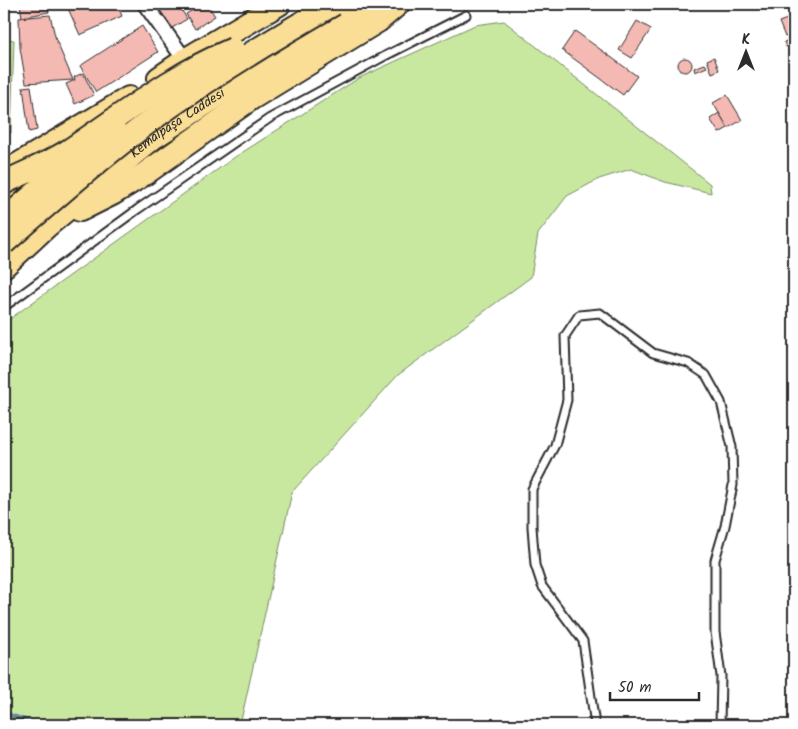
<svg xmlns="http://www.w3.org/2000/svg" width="798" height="729" font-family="Kalam,sans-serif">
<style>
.green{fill:#c8e8a0;stroke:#7a8a66}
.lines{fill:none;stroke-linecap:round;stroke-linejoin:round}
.stream{stroke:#5f8b99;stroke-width:4}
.building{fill:#f5b9b3;stroke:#2b2b2b}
.service-casing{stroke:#2b2b2b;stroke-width:11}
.minor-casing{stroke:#2b2b2b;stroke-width:18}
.primary-casing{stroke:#2b2b2b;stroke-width:26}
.service{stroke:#fff;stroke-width:7}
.minor{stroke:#fff;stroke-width:14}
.primary{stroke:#fbde96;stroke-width:22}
.primary-bridge-casing{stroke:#2b2b2b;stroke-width:26;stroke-linecap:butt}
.primary-bridge{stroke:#fbde96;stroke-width:22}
.labels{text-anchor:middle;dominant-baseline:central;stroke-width:4;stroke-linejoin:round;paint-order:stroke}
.street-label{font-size:14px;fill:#2b2b2b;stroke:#fff}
</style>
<rect width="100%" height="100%" fill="#fff"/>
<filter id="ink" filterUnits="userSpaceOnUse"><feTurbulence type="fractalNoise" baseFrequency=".02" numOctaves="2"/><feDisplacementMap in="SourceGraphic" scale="10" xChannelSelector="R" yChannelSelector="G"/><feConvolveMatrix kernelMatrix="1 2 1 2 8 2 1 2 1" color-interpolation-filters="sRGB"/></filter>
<g filter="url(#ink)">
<g class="green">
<polygon points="504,21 710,184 711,193 665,182 631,169 599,179 567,196 538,234 531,277 398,375 292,492 240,725 4,725 4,323 235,157 359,78 475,25"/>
<polygon points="4,39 14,40 11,133 4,133"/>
</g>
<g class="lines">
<polyline class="stream" points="4,713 36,724"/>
</g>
<g class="building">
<polygon points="20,4 47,4 49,12 22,17"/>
<polygon points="66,4 117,4 122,16 80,35"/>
<polygon points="156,4 178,4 187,19 167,31 152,7"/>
<polygon points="203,4 207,4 215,16 195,29 186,14"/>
<polygon points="50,15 56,40 73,80 26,83 20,48 19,18"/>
<polygon points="790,18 794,28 794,34 785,37 779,22"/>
<polygon points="637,21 651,29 632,58 619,50"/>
<polygon points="142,26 158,52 96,92 80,66"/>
<polygon points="575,31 637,76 623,95 562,50"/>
<polygon points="794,38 794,44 786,47 784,42"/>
<polygon points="714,57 719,70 712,73 707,60"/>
<circle cx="685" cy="65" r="7"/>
<polygon points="705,64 707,67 695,72 694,68"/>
<polygon points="83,73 94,95 75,104 66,84 75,80 74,77"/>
<polygon points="31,86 37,130 29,132 23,87"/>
<polygon points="727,95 742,120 728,128 713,103"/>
<polygon points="719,113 728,128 719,133 710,119"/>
</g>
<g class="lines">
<g class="service-casing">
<g id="service">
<polyline points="4,307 138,209 270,118 385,56 466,15"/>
<polyline points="595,725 583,641 542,586 535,565 532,527 532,489 555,445 567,400 565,336 579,315 600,313 653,353 688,363 706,375 721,402 732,447 733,485 725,526 715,560 715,632 721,676 720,725"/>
</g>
</g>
<g class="minor-casing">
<polyline id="minor" points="145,4 185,60"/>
</g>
<g class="primary-casing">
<g id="primary">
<polyline points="159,78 185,60 279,4"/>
<polyline points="4,173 129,98"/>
<polyline points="4,204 47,167"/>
<polyline points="80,210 114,193 146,173 252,98 378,21 398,4"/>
<path id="s1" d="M 4,266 L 47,226 L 153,138 L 228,89 L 368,4"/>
</g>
</g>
<use href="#service" class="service"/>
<use href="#minor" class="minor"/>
<use href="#primary" class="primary"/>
<g class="primary-bridge-casing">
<g id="primary-bridge">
<path d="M 4,183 C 25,172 48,164 68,151 C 124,114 170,76 233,49"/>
<polyline points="4,220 75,159 115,131"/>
<path d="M 4,243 C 55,198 106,153 161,113 C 217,73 275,38 334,4"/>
</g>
</g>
<use href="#primary-bridge" class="primary-bridge"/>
</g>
</g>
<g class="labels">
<g class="street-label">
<text stroke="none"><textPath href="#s1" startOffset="225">Kemalpaşa Caddesi</textPath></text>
</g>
</g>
<rect width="798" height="729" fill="none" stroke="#fff" stroke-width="20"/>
<rect x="10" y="10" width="778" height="709" fill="none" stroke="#2b2b2b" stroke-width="2" filter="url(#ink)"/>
<g transform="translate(746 52)" stroke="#ffffff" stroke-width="4" paint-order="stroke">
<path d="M0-4L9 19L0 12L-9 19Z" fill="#2b2b2b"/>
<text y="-8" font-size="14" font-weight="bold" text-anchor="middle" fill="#2b2b2b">K</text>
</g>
<path d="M610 692v8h89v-8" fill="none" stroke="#2b2b2b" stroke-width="2.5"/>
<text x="618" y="692" font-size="15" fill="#2b2b2b" stroke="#ffffff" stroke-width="4" paint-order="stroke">50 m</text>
</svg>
